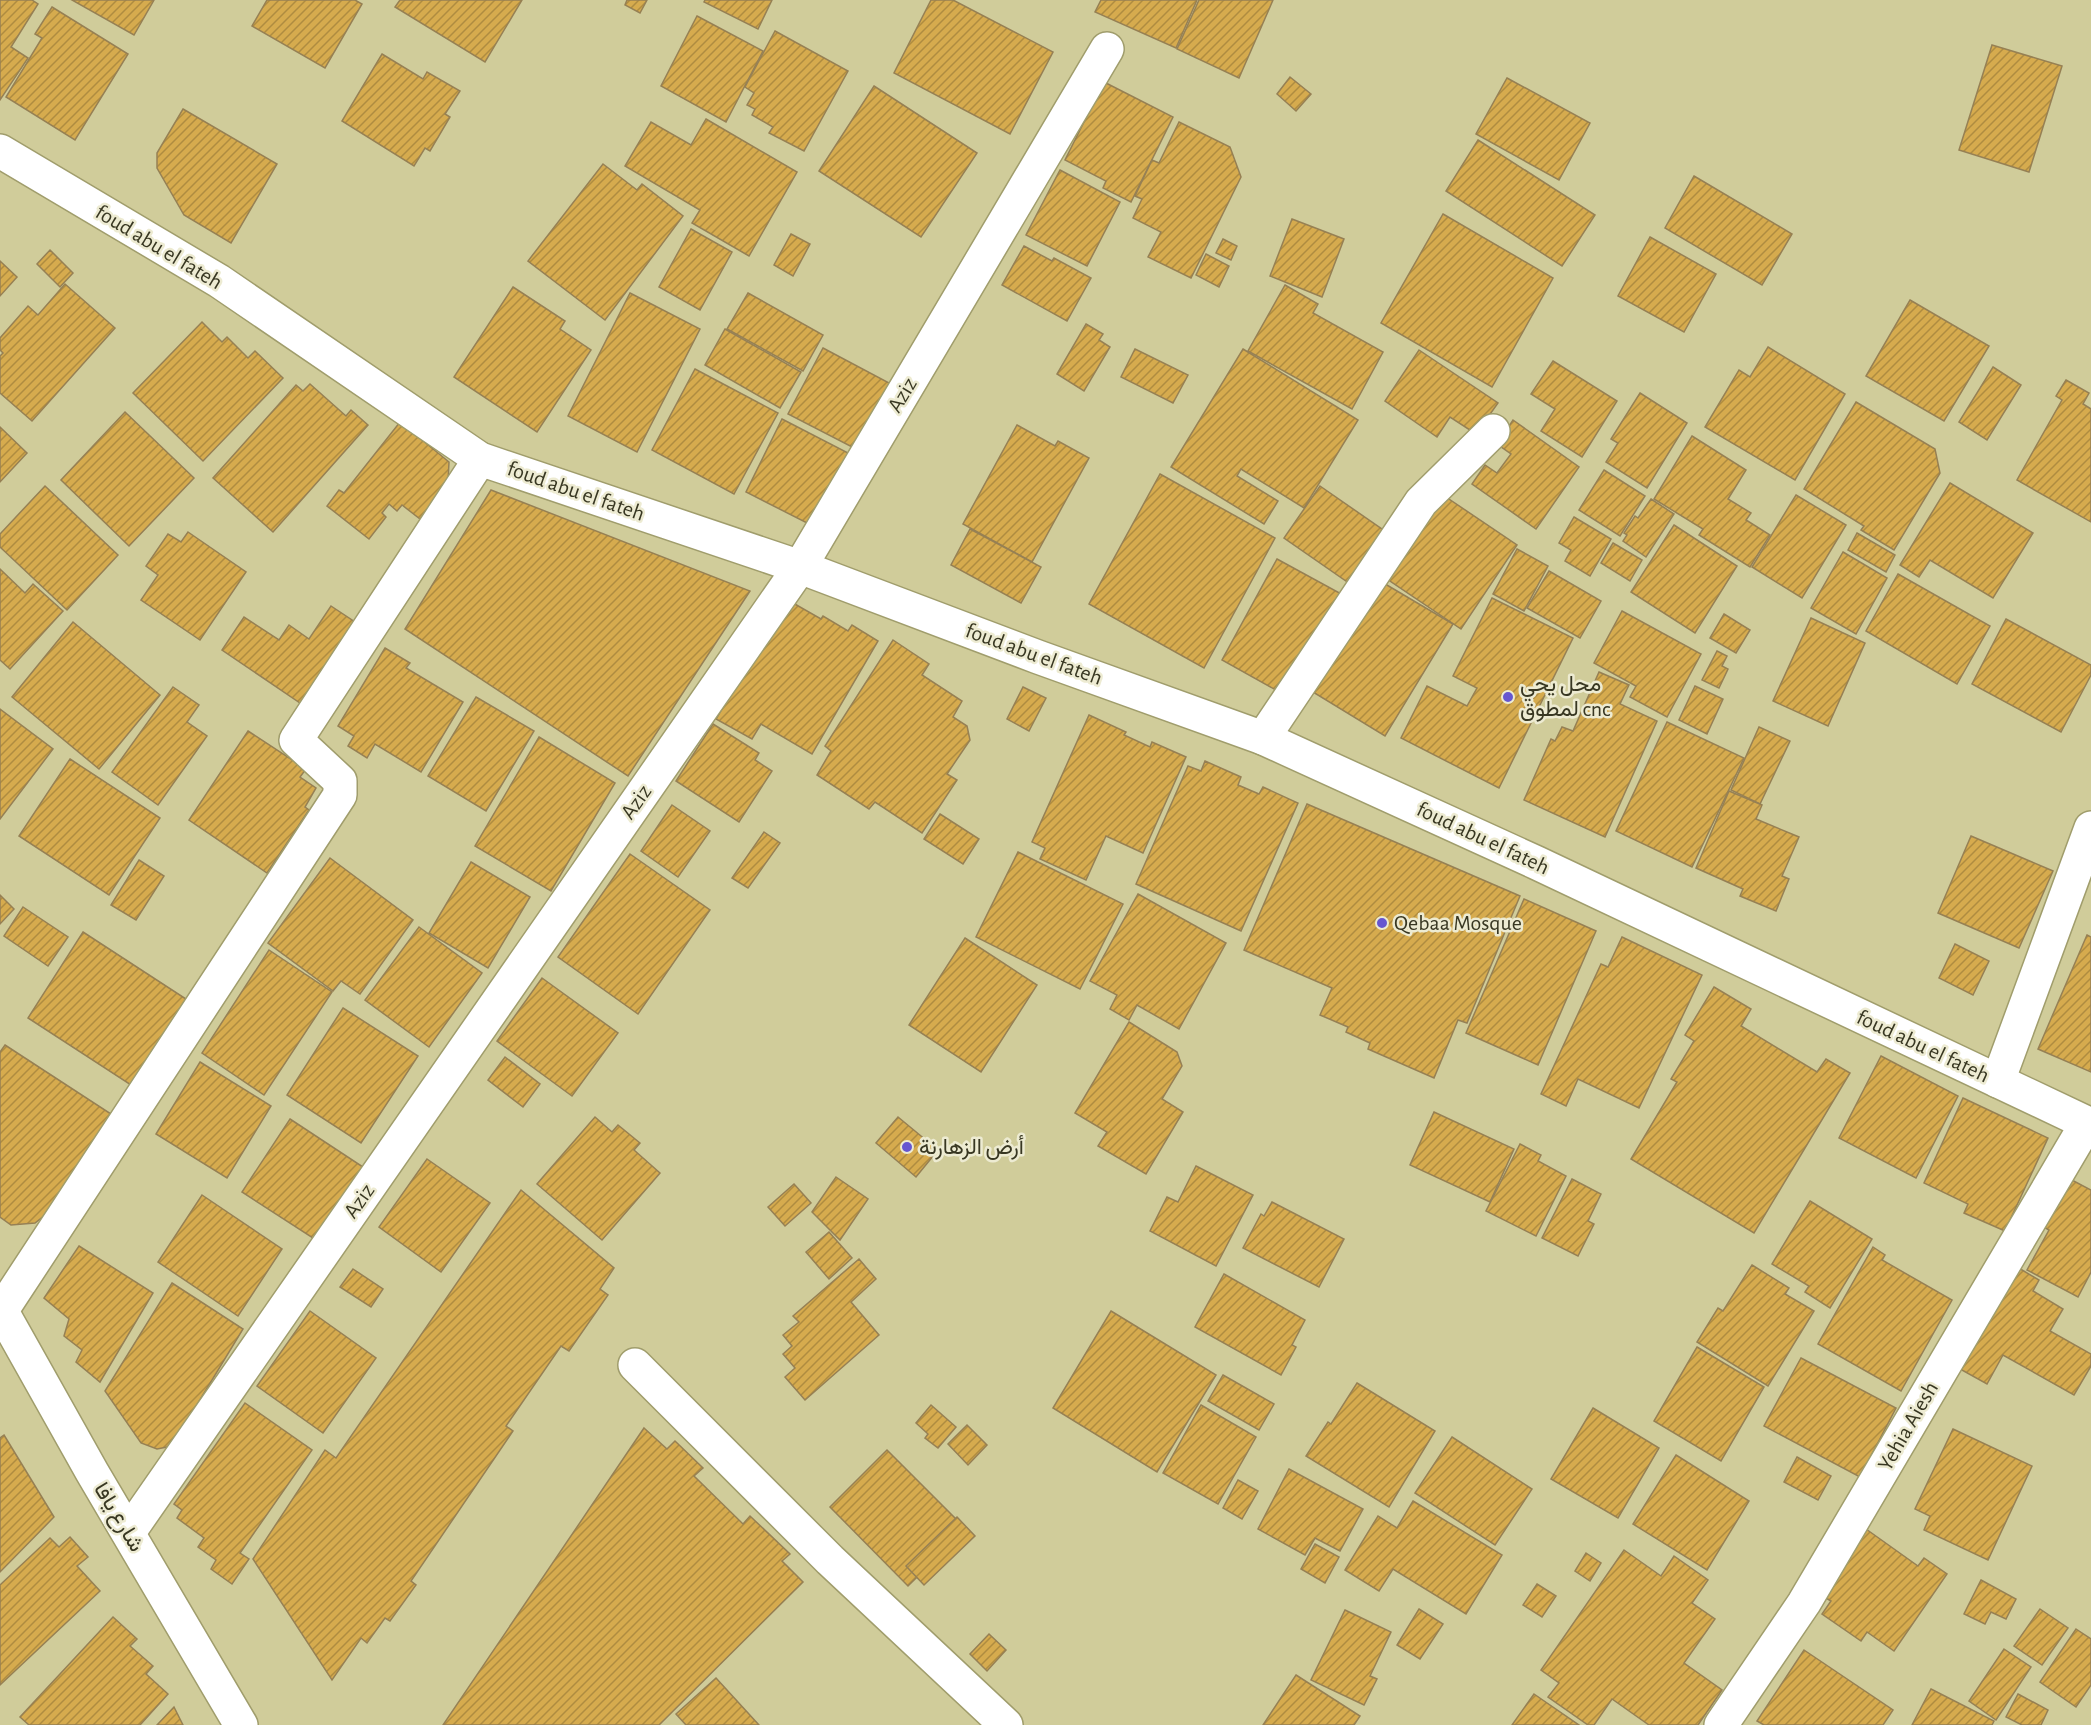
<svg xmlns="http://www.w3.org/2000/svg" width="2091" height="1725" font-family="'Alegreya Sans',Vazirmatn,sans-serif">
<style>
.building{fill:url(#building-hatch);stroke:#968054;stroke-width:1.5}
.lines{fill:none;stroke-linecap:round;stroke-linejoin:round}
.minor-casing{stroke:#a09d6c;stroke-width:36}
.tertiary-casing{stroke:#a09d6c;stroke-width:36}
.minor{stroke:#fff;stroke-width:33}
.tertiary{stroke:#fff;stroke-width:33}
.poi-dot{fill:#6656d0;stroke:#edebd2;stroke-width:2}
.labels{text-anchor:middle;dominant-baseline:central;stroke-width:5;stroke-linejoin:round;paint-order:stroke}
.street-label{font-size:22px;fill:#383722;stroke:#edebd2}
.poi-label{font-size:22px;fill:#383722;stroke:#edebd2;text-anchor:start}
</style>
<defs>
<pattern id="building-hatch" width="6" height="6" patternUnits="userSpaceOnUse" patternTransform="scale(1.5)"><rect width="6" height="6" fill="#d6ab4e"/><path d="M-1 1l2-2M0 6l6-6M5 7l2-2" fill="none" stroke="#af8c40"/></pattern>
</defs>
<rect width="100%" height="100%" fill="#d0cc9a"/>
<g class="building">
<polygon points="0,0 32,0 38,4 11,47 28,58 0,100"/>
<polygon points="72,0 154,0 134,35"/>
<polygon points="267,0 355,0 362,4 325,68 252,26"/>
<polygon points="400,0 522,0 485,62 395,7"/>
<polygon points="627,0 647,0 640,13 625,5"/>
<polygon points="705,0 772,0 758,29 704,2"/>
<polygon points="931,0 953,0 1053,52 1010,134 894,73"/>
<polygon points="1101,0 1197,0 1176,48 1095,12"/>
<polygon points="1199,0 1273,0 1239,78 1177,49"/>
<polygon points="52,7 128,54 75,140 6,97 42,38 35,34"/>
<polygon points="697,16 763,51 726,122 661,86"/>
<polygon points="775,31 848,71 804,151 769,133 773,127 752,115 755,109 747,105 754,93 745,87"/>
<polygon points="1992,45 2062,66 2029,172 1959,150"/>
<polygon points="382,54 423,79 427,72 460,91 445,114 450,117 430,151 425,148 414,166 342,121"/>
<polygon points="1290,77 1311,94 1296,111 1277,94"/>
<polygon points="1507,78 1590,123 1559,180 1476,134"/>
<polygon points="1104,82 1173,117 1131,202 1103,188 1106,181 1065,160"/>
<polygon points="874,86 977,153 921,237 819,171"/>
<polygon points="183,109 277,164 231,243 184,215 157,168 157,153"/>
<polygon points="706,119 797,172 749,256 692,223 700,210 625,166 651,122 691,145"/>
<polygon points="1179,122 1230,147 1241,177 1191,278 1148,257 1161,232 1133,218 1142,199 1135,196 1152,160 1159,163"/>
<polygon points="1478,140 1595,215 1562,266 1446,191"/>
<polygon points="603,164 637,190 642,184 683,216 605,320 528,261"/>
<polygon points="1060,170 1120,202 1087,266 1026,235"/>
<polygon points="1694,176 1792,234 1762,285 1665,228"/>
<polygon points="1443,214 1553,278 1492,387 1381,323"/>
<polygon points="1292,219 1344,239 1322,297 1270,276"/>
<polygon points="691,229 732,252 700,310 659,287"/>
<polygon points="791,234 810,244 793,276 774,265"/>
<polygon points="1650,237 1716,274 1684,332 1618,296"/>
<polygon points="1223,239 1237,246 1231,260 1216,253"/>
<polygon points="1024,246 1052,261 1054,258 1091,278 1067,321 1002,285"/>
<polygon points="50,250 73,273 60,287 37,264"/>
<polygon points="1206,254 1229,266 1219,287 1196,275"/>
<polygon points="0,261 17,277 0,296"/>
<polygon points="65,284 115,328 32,421 0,393 0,356 3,353 0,350 0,338 28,306 38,315"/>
<polygon points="1285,285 1318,304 1313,313 1383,352 1352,409 1248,351"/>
<polygon points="513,287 565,321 560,329 591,350 537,432 454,377"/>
<polygon points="630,293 700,329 637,452 568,416"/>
<polygon points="748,293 823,335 803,371 727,329"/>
<polygon points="1910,300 1989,346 1944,421 1866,376"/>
<polygon points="202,322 222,342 227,337 248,358 255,351 283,378 203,461 133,393"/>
<polygon points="1086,324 1103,334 1099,340 1110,347 1084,391 1057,374"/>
<polygon points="725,329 801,372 780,408 705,365"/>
<polygon points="1768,347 1845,394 1795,480 1705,427 1739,370 1750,377"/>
<polygon points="823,348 891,384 856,449 788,414"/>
<polygon points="1135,349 1188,375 1173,403 1121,377"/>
<polygon points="1243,349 1358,420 1304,508 1241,469 1237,476 1278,501 1264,524 1171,467"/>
<polygon points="1419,350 1498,403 1476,434 1450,417 1437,437 1385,401"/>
<polygon points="1553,361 1617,401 1582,457 1541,431 1555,409 1531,394"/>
<polygon points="1993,367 2021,385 1987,440 1959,422"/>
<polygon points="695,369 778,413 734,494 652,450"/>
<polygon points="2066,380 2089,393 2083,404 2091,409 2091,522 2017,480 2062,400 2056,396"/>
<polygon points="310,384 346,416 351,410 368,425 273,532 213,478 296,385 303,391"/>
<polygon points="1640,393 1687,423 1647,488 1606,462 1618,443 1611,439"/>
<polygon points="1856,402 1935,449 1940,473 1894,550 1861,530 1864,526 1804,489"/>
<polygon points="125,412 194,478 129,546 61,480"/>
<polygon points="782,419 852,455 815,527 746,492"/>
<polygon points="1513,420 1579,467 1536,529 1472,484 1485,465 1497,473 1511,454 1497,444"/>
<polygon points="400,422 449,462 448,482 420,519 402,505 397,511 389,504 382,513 386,517 369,539 327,506 339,490 344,493"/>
<polygon points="1017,425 1055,446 1058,441 1089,458 1032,562 963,524"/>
<polygon points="0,427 27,453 0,482"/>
<polygon points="1692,436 1746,470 1728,499 1751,513 1746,520 1770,535 1750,567 1699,535 1703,529 1654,499"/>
<polygon points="1604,470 1645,496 1620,536 1579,510"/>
<polygon points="1160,474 1275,538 1204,668 1089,604"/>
<polygon points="1950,483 2033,533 1993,598 1930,560 1919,577 1900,565"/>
<polygon points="45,486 118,555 67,610 0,547 0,534"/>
<polygon points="1320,486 1392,536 1356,588 1284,538"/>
<polygon points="491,490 750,591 628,776 405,629"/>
<polygon points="1443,495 1517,545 1461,629 1387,579"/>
<polygon points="1796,495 1846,525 1802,598 1752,567"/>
<polygon points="1651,499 1674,514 1646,557 1623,541 1627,535 1624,533 1635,516 1638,518"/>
<polygon points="1574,517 1611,539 1590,576 1565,561 1571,550 1559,543"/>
<polygon points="1674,525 1737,566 1695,633 1631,592"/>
<polygon points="970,529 1041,567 1021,603 951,565"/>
<polygon points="188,532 246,572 200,640 141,600 158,575 146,566 168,534 181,542"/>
<polygon points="1857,533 1895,555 1886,572 1848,550"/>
<polygon points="1613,543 1642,560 1630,581 1601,563"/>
<polygon points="1517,549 1548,566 1524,611 1493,594"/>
<polygon points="1843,552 1887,578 1856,634 1811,608"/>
<polygon points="1277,559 1345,596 1283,694 1222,660"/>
<polygon points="0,569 25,593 33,584 63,611 10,669 0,660"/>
<polygon points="1549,571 1601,601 1580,638 1527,608"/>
<polygon points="1898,574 1990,626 1957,684 1866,631"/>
<polygon points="1375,578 1453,624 1385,736 1308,689"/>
<polygon points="1492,598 1573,638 1499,788 1401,738 1427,686 1467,706 1477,688 1453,676"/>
<polygon points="786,599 821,619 823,616 848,631 852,625 878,641 812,754 761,724 752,739 716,719"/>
<polygon points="331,606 355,622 300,703 222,650 244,617 279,640 289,625 309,639"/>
<polygon points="1622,611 1701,654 1667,717 1630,697 1636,686 1594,663"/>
<polygon points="1724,614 1750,630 1736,653 1710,638"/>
<polygon points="1811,618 1865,643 1828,726 1773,701"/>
<polygon points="2006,619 2091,665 2091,675 2061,732 1972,684"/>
<polygon points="73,622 160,695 99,769 12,697"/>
<polygon points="893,640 929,664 922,675 962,701 953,717 967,726 970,740 947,774 957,780 922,833 875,802 869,809 817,775 831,751 825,746"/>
<polygon points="385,648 410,663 406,668 463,702 421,772 375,744 367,758 348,746 354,736 338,726"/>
<polygon points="1717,651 1727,656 1722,666 1728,669 1719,688 1702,680"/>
<polygon points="1599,672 1629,685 1620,704 1657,721 1605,837 1524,800 1551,739 1555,741 1562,727 1573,731"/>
<polygon points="1695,686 1723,699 1707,734 1679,720"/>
<polygon points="173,687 199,705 187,722 207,736 158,805 112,772"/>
<polygon points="1023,687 1046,698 1029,731 1007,719"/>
<polygon points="476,697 534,731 486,811 428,776"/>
<polygon points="0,709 53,749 0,819"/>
<polygon points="1089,715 1126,732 1124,735 1150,747 1152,742 1186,757 1143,853 1106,836 1086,880 1040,859 1045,848 1032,842"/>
<polygon points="1667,722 1744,758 1692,867 1616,831"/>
<polygon points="713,724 759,753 755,760 772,771 739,822 676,781"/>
<polygon points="1759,727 1790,741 1760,804 1731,790"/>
<polygon points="248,731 306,769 300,777 316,788 305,807 309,810 267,873 189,820"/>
<polygon points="539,737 615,783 551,891 475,846"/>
<polygon points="70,759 160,818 109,895 19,836"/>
<polygon points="1205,761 1241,777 1238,785 1259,794 1263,787 1298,803 1241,931 1136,884 1188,766 1201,771"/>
<polygon points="1729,791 1762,805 1756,819 1799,837 1782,876 1789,879 1776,911 1740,896 1743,889 1696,868"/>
<polygon points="1307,804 1520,896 1467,1023 1458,1020 1434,1078 1368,1049 1370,1043 1346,1032 1348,1027 1320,1015 1332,988 1244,950"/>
<polygon points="672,805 710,831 678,877 641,851"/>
<polygon points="940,814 979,839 963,864 924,839"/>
<polygon points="764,832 780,843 748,888 732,878"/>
<polygon points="1971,836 2053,871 2019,948 1938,913"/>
<polygon points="1018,852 1123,904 1080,989 976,937"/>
<polygon points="630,854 710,910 638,1014 558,957"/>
<polygon points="330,858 413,920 360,994 341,981 333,991 268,943"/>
<polygon points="139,860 164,876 136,920 111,905"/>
<polygon points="471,862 530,897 488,968 429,933"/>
<polygon points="1138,894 1226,943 1179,1029 1137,1005 1129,1020 1110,1009 1117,995 1090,981"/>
<polygon points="0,895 14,909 0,924"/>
<polygon points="1524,899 1596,931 1538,1065 1466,1033"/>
<polygon points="23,907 68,937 48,966 4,936"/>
<polygon points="419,927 482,973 429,1047 365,1000"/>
<polygon points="83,932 186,999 131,1085 28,1018"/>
<polygon points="2087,935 2091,937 2091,1072 2038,1049"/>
<polygon points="1622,937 1702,975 1639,1108 1578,1079 1566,1106 1541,1094 1601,964 1608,967"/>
<polygon points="965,938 1037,985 981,1072 909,1025"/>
<polygon points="1955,944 1989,961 1973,995 1939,978"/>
<polygon points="269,950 332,992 264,1095 202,1053"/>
<polygon points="542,978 618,1033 572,1096 497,1041"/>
<polygon points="1714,987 1751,1009 1741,1026 1817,1072 1826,1059 1850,1073 1754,1233 1631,1159 1677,1082 1671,1079 1694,1041 1685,1035"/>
<polygon points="343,1008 418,1056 361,1143 287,1095"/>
<polygon points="1129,1022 1177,1052 1182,1066 1162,1099 1183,1112 1146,1174 1098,1146 1107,1132 1075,1113"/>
<polygon points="5,1045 111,1114 54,1208 35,1223 11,1225 0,1217 0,1052"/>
<polygon points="1881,1056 1958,1096 1916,1178 1839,1138"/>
<polygon points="505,1057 540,1084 523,1107 488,1080"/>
<polygon points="200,1062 271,1106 227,1178 156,1134"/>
<polygon points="1963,1098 2048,1138 2005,1231 1964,1213 1968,1204 1924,1183"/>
<polygon points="1434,1112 1514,1149 1490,1202 1410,1165"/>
<polygon points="595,1117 612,1132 618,1125 640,1143 634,1150 660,1173 602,1240 537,1184"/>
<polygon points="898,1117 938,1150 916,1177 876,1143"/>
<polygon points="290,1119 363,1167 316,1240 242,1192"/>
<polygon points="1520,1144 1541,1155 1538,1161 1566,1176 1536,1236 1486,1211"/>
<polygon points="427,1159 490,1203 441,1272 379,1227"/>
<polygon points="1196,1166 1253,1195 1216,1266 1150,1231 1167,1197 1178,1202"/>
<polygon points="836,1177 868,1199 840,1240 812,1212"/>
<polygon points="2068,1178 2091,1190 2091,1272 2078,1297 2027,1270 2049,1230 2042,1226"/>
<polygon points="1572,1179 1601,1194 1588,1221 1594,1224 1578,1256 1542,1238"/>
<polygon points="794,1184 811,1203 785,1226 768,1207"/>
<polygon points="521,1190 614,1268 600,1289 608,1295 569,1351 561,1346 506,1426 513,1431 411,1581 416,1585 390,1621 385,1618 367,1643 361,1638 332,1680 253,1559 325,1450 336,1458"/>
<polygon points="202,1195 282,1249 238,1316 158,1262"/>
<polygon points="1810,1201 1872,1239 1830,1308 1805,1292 1809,1286 1772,1264"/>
<polygon points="1272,1202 1344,1239 1319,1287 1243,1248 1261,1214 1264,1216"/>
<polygon points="829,1232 852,1258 829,1279 806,1252"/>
<polygon points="79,1246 153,1293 100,1382 76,1362 82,1350 64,1336 69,1319 44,1298"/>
<polygon points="1873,1247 1885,1255 1882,1260 1952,1300 1901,1391 1818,1344"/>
<polygon points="859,1259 876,1279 851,1302 879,1335 805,1400 785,1377 795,1368 783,1354 792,1346 783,1335 799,1322 793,1316"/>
<polygon points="1752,1265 1789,1288 1785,1294 1814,1311 1768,1386 1697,1342 1718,1308 1723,1311"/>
<polygon points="2017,1267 2039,1280 2033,1291 2063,1309 2050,1331 2091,1354 2091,1366 2074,1395 2003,1355 1987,1384 1960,1369"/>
<polygon points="353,1269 383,1289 371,1307 340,1287"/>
<polygon points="1224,1274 1305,1320 1292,1345 1296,1347 1281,1375 1195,1327"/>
<polygon points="172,1283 243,1329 172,1446 157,1449 141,1443 105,1391"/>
<polygon points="310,1311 376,1358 323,1433 257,1386"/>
<polygon points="1111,1311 1216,1375 1157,1472 1053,1408"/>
<polygon points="1697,1347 1764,1387 1721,1461 1654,1421"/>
<polygon points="1801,1358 1896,1408 1860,1477 1764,1426"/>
<polygon points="1223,1375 1274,1404 1259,1430 1208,1401"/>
<polygon points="1357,1383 1435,1431 1389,1507 1306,1456 1328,1422 1331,1424"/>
<polygon points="245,1403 312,1450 240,1553 249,1559 232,1584 211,1569 216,1560 198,1547 204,1538 177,1518 182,1510 174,1504"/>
<polygon points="931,1405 956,1427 938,1448 925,1438 928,1434 916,1423"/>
<polygon points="1201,1405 1256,1437 1218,1504 1163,1473"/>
<polygon points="1593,1408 1659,1448 1618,1518 1551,1479"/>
<polygon points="967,1425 987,1445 968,1465 948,1444"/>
<polygon points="644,1428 667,1449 675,1441 703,1468 694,1476 743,1524 750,1516 790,1554 782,1561 803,1582 659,1725 443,1725"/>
<polygon points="1953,1429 2032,1466 1988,1560 1924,1530 1930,1516 1915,1509"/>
<polygon points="4,1435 54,1517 0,1572 0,1438"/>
<polygon points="1452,1437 1532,1489 1495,1545 1415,1493"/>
<polygon points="887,1450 966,1529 908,1586 830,1507"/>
<polygon points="1676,1455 1749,1501 1707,1570 1633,1524"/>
<polygon points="1797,1457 1831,1476 1818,1500 1784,1482"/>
<polygon points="1289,1469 1363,1509 1340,1551 1315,1538 1305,1555 1258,1529"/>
<polygon points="1238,1480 1258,1491 1242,1519 1223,1508"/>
<polygon points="1413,1501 1502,1555 1466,1614 1393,1569 1379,1591 1345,1570 1378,1516 1397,1528"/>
<polygon points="957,1517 975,1536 924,1585 906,1566"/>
<polygon points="1866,1529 1918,1566 1924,1558 1947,1574 1894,1651 1867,1632 1861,1641 1822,1614 1831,1601 1821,1595"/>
<polygon points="70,1537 88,1557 77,1566 100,1591 0,1685 0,1585 50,1538 59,1547"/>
<polygon points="1315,1544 1339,1557 1325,1583 1301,1569"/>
<polygon points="1624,1550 1661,1576 1674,1556 1708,1580 1692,1603 1715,1619 1684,1663 1722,1690 1698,1725 1649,1725 1612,1699 1594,1725 1588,1725 1548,1697 1559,1683 1541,1670"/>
<polygon points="1586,1553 1601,1563 1590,1581 1575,1571"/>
<polygon points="1981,1580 2016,1599 2006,1619 1991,1612 1985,1624 1964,1614"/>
<polygon points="1537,1584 1556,1596 1542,1617 1523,1605"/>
<polygon points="1419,1609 1443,1624 1420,1659 1397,1645"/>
<polygon points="2040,1609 2068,1628 2042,1665 2014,1646"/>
<polygon points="1345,1610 1391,1632 1370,1676 1377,1679 1364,1705 1311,1680"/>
<polygon points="113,1617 137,1639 130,1646 153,1666 146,1674 168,1694 140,1725 29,1725 20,1717"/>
<polygon points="2076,1629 2091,1639 2091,1685 2076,1707 2040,1682"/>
<polygon points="989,1634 1006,1650 987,1671 970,1654"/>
<polygon points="2004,1649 2031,1667 1996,1720 1969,1701"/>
<polygon points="1804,1650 1893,1710 1883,1725 1764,1725 1757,1721"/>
<polygon points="1296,1675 1360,1716 1354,1725 1263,1725"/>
<polygon points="716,1678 759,1725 686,1725 676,1714"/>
<polygon points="1931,1689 1994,1721 1992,1725 1912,1725"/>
<polygon points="1534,1694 1579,1725 1512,1725"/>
<polygon points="2018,1694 2048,1710 2041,1725 2022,1725 2006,1717"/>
<polygon points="174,1707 183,1725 157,1725"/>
</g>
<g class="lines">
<g class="minor-casing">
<g id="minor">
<polyline points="0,151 219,281 480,459 800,567 1038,657 1263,738 1537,863 2091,1125"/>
<polyline points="1263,738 1421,502 1493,431"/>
<polyline points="1998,1081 2091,828"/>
<polyline points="2,1310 340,795 340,781 296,740 480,459"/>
<polyline points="635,1365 830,1560 1006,1725"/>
<polyline points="129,1532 800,567 1107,49"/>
<polyline points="1721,1725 1804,1603 2087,1123"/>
</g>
</g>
<g class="tertiary-casing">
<polyline id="tertiary" points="0,1308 92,1472 241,1725"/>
</g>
<use href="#minor" class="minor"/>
<use href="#tertiary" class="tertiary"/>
</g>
<g class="poi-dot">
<circle cx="1508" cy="697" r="6"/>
<circle cx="1382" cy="923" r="6"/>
<circle cx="907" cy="1147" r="6"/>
</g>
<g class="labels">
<g class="street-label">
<text transform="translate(159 247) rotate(31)">foud abu el fateh</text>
<text transform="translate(902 395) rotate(-59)">Aziz</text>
<text transform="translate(576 491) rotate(19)">foud abu el fateh</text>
<text transform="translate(1034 654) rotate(20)">foud abu el fateh</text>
<text transform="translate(636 802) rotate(-55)">Aziz</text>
<text transform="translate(1483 838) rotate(25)">foud abu el fateh</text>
<text transform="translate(1923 1046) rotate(25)">foud abu el fateh</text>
<text transform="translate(359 1201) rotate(-55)">Aziz</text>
<text transform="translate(1908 1426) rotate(-60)">Yehia Aiesh</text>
<text transform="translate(119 1517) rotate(59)">شارع يافا</text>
</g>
<g class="poi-label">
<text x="1520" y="684">محل يحي<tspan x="1520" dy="25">لمطوق cnc</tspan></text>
<text x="1394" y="923">Qebaa Mosque</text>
<text x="919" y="1147">أرض الزهارنة</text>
</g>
</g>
</svg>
